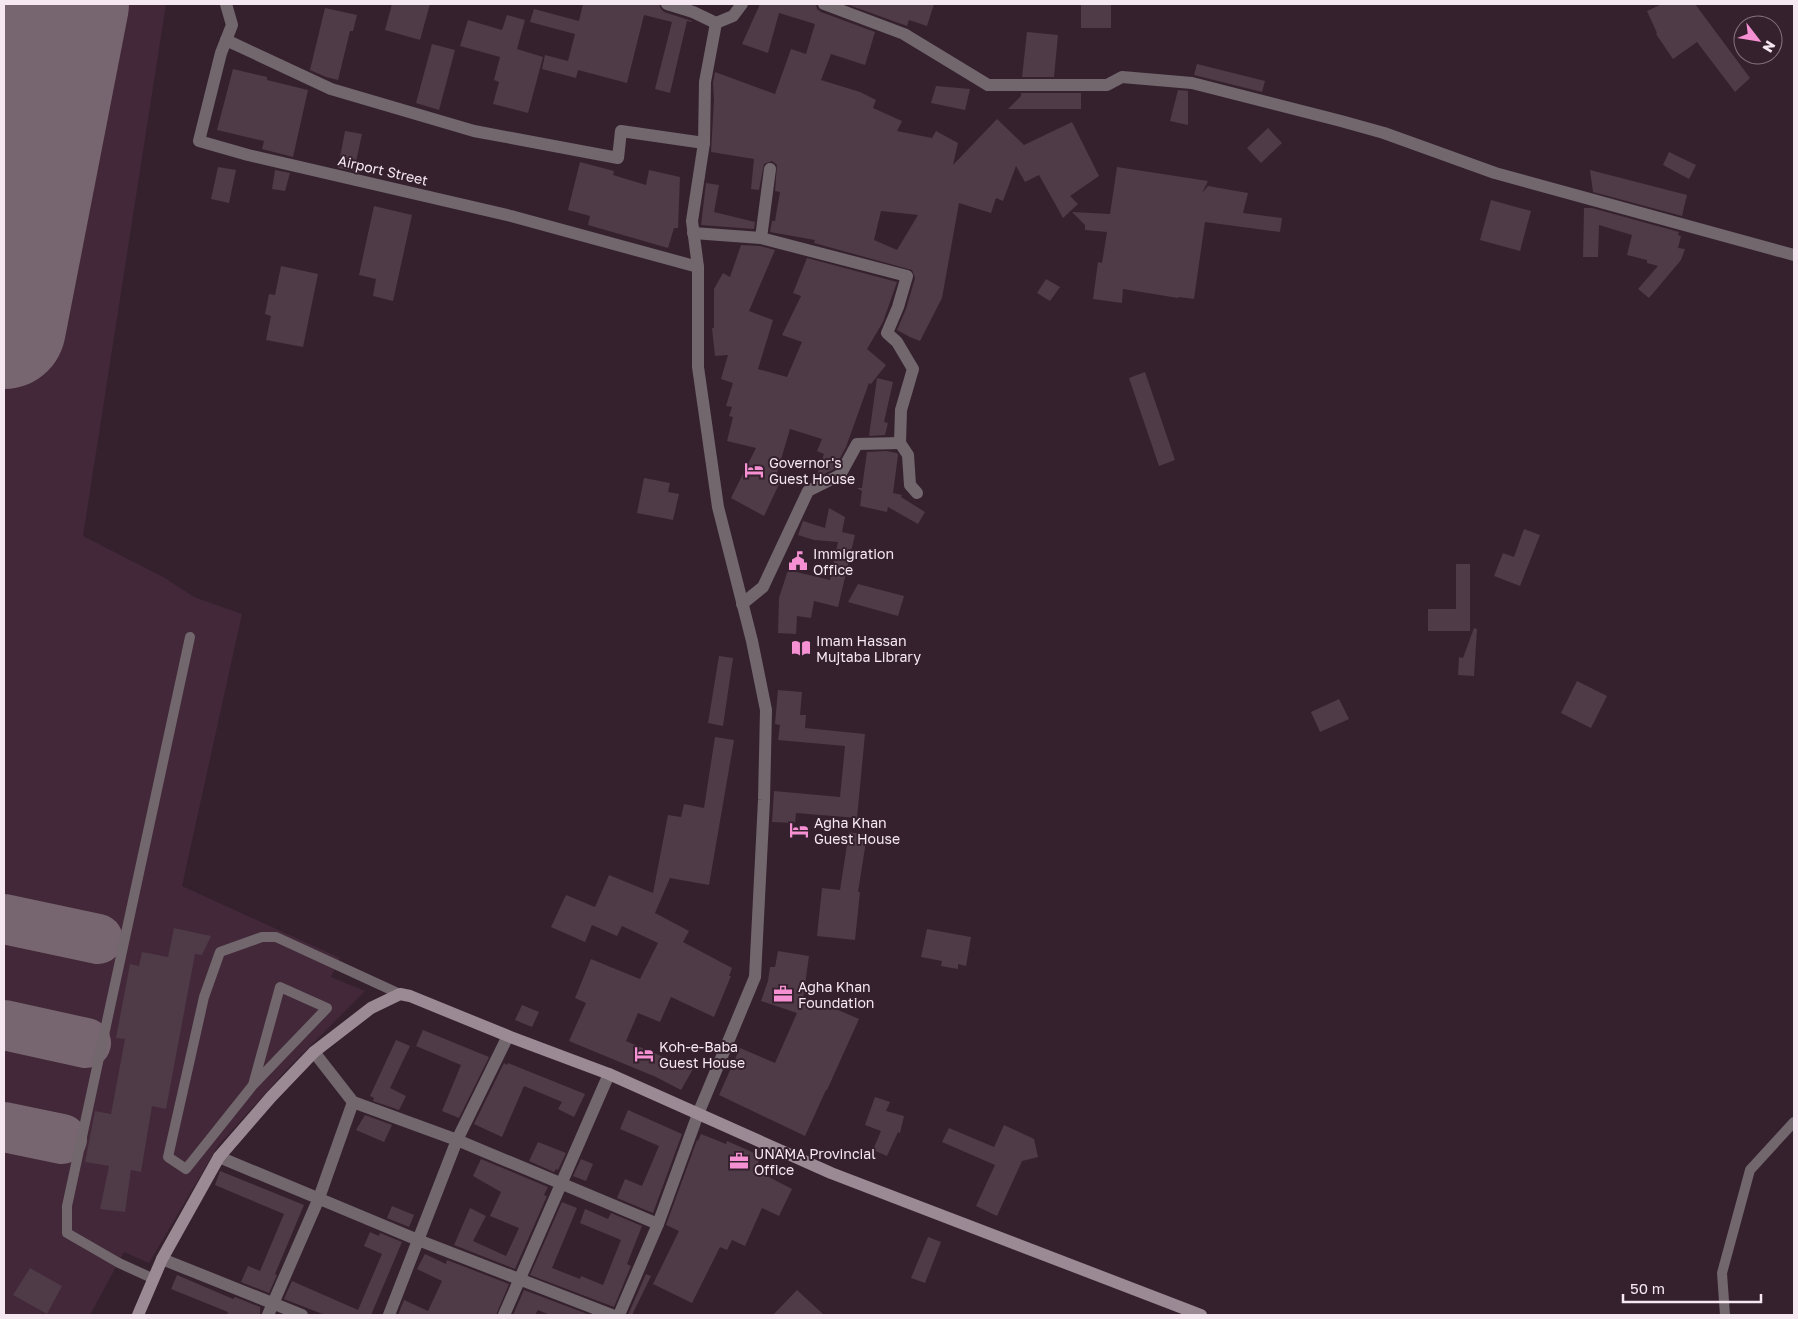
<svg xmlns="http://www.w3.org/2000/svg" width="1798" height="1319" font-family="'Golos Text',sans-serif">
<style>
.built{fill:#422839}
.lines{fill:none;stroke-linecap:round;stroke-linejoin:round}
.taxiway{stroke:#776570;stroke-width:50}
.runway{stroke:#776570;stroke-width:124}
.building{fill:#4f3a47;fill-rule:evenodd}
.lane{stroke:#72676d;stroke-width:10}
.street{stroke:#72676d;stroke-width:12}
.secondary{stroke:#9b8a94;stroke-width:12}
.labels{text-anchor:middle;dominant-baseline:central;stroke-width:4;stroke-linejoin:round;paint-order:stroke}
.street-label{font-size:14px;fill:#f6e8f0;stroke:#35212e}
.poi-label{font-size:14px;fill:#f6e8f0;stroke:#35212e;text-anchor:start}
</style>
<rect width="100%" height="100%" fill="#35212e"/>
<polygon class="built" points="4,4 166,4 83,536 165,578 194,597 242,614 182,886 340,958 331,977 365,991 288,1068 218,1146 149,1263 124,1252 90,1315 4,1315"/>
<g class="lines">
<g class="taxiway">
<polyline points="4,919 98,939"/>
<polyline points="4,1025 86,1043"/>
<polyline points="4,1127 62,1139"/>
</g>
<polyline class="runway" points="4,327 67,4"/>
</g>
<g class="building">
<polygon points="392,4 430,4 420,40 385,30"/>
<polygon points="583,4 659,4 661,9 664,12 692,21 692,22 687,21 670,93 655,89 672,22 644,15 627,83 578,70 576,78 542,69 545,55 568,61 575,34 530,22 534,9 579,21"/>
<path d="M 760,4 L 816,4 L 817,9 L 821,12 L 875,32 L 865,65 L 831,54 L 821,80 L 860,92 L 876,100 L 873,108 L 902,121 L 897,131 L 932,138 L 936,131 L 958,143 L 953,165 L 997,119 L 1024,145 L 1072,122 L 1099,176 L 1070,196 L 1078,204 L 1063,218 L 1039,175 L 1025,182 L 1016,166 L 1003,201 L 996,198 L 991,213 L 959,203 L 942,298 L 920,341 L 910,337 L 897,330 L 906,309 L 915,278 L 912,270 L 814,243 L 815,240 L 770,232 L 772,221 L 775,221 L 780,192 L 775,191 L 777,165 L 772,161 L 764,164 L 759,190 L 751,189 L 754,159 L 711,152 L 714,100 L 713,83 L 715,72 L 775,94 L 791,49 L 806,54 L 815,24 L 779,13 L 768,53 L 742,44 ZM 881,211 L 918,215 L 897,250 L 874,240 Z"/>
<polygon points="846,4 934,4 927,26 909,20 907,26"/>
<rect x="1081" y="4" width="30" height="24"/>
<polygon points="1662,4 1695,4 1750,78 1735,92 1697,42 1673,59 1656,34 1657,33 1647,11"/>
<polygon points="325,8 357,15 353,31 350,31 338,80 326,77 310,70"/>
<polygon points="507,15 525,20 517,49 543,57 528,113 493,104 499,82 494,80 500,57 460,46 468,20 502,30"/>
<polygon points="1027,32 1058,35 1054,77 1022,77"/>
<polygon points="432,44 455,50 439,110 416,103"/>
<polygon points="1197,64 1265,81 1262,92 1194,75"/>
<polygon points="233,69 267,77 267,80 308,90 293,157 262,149 264,141 217,130"/>
<polygon points="936,86 970,89 965,110 931,103"/>
<polygon points="1178,90 1188,91 1188,125 1170,121"/>
<polygon points="1021,93 1081,93 1081,109 1008,109 1021,96"/>
<polygon points="1268,128 1282,143 1261,163 1247,148"/>
<polygon points="345,131 362,134 354,171 338,168"/>
<polygon points="1669,152 1696,165 1689,179 1663,165"/>
<polygon points="580,162 614,171 613,175 646,185 649,170 680,177 678,228 674,228 668,248 588,225 590,216 568,210"/>
<polygon points="218,167 236,170 229,203 211,199"/>
<polygon points="1117,167 1208,181 1202,193 1208,186 1248,193 1243,213 1282,218 1280,232 1205,222 1194,299 1179,297 1178,298 1123,289 1122,303 1093,299 1098,262 1102,263 1107,232 1085,230 1085,225 1072,212 1110,214"/>
<polygon points="275,170 290,173 285,191 272,189"/>
<polygon points="1590,170 1687,195 1682,216 1593,192"/>
<polygon points="706,183 719,185 714,212 755,222 754,229 701,225"/>
<polygon points="1491,200 1531,211 1520,251 1480,240"/>
<polygon points="374,206 412,215 393,301 373,296 376,279 359,275"/>
<polygon points="1584,208 1592,208 1679,232 1678,235 1681,236 1678,248 1685,249 1681,260 1649,298 1638,289 1658,266 1647,263 1647,260 1627,255 1632,235 1599,225 1598,257 1583,257"/>
<polygon points="741,245 760,246 775,250 749,311 773,320 758,369 787,377 802,342 782,335 801,296 793,293 807,258 897,282 883,322 867,349 886,365 871,384 869,383 846,447 834,469 820,476 817,475 824,454 817,451 822,439 790,429 777,473 783,476 764,516 731,498 756,448 727,441 733,417 729,416 732,407 726,406 733,383 721,379 728,355 715,356 712,328 714,328 714,289 723,273 730,277"/>
<polygon points="281,266 318,274 303,347 266,340 271,316 265,314 269,294 275,295"/>
<polygon points="1046,279 1060,287 1050,301 1037,293"/>
<polygon points="1145,372 1175,460 1159,466 1129,378"/>
<polygon points="877,378 893,382 884,422 888,423 885,435 869,436"/>
<polygon points="886,451 897,453 898,455 893,493 902,495 901,497 925,512 918,524 888,507 887,512 860,506 862,491 857,488 862,488 867,452"/>
<polygon points="644,478 670,483 668,492 679,494 673,520 637,513"/>
<polygon points="829,508 845,517 842,532 855,535 838,607 814,601 811,618 797,616 796,634 778,633 779,598 788,570 830,580 838,542 814,540 798,535 803,521 825,528"/>
<polygon points="1524,529 1540,535 1520,586 1494,576 1503,553 1514,557"/>
<polygon points="1456,564 1470,564 1470,631 1428,631 1428,609 1456,609"/>
<polygon points="858,584 904,596 898,616 848,602"/>
<polygon points="1474,628 1477,629 1474,676 1458,675 1459,657 1463,658"/>
<polygon points="719,656 733,658 723,726 708,723"/>
<polygon points="1577,681 1607,696 1591,728 1561,713"/>
<polygon points="778,690 802,692 800,715 806,715 805,728 865,734 857,818 796,813 795,823 772,822 774,791 840,797 845,746 778,740 780,725 775,724"/>
<polygon points="1339,699 1349,719 1320,732 1311,712"/>
<polygon points="715,737 734,740 709,885 670,878 655,913 689,931 683,942 732,968 729,976 731,976 714,1017 671,997 660,1022 638,1013 626,1041 670,1060 671,1058 693,1069 681,1090 656,1077 569,1041 586,1003 575,998 591,959 640,979 658,943 622,926 617,936 592,925 585,942 551,927 566,895 595,907 609,875 653,893 668,815 681,817 684,804 704,808"/>
<polygon points="849,832 867,835 858,892 860,892 855,940 817,936 822,888 840,890"/>
<polygon points="174,928 211,936 202,955 195,954 166,1109 152,1106 141,1172 131,1170 125,1212 100,1209 109,1166 85,1162 95,1111 111,1114 125,1039 116,1038 130,964 139,966 142,952 168,957"/>
<polygon points="927,929 971,937 966,966 958,964 958,969 941,966 942,961 921,957"/>
<polygon points="778,951 809,956 803,999 828,1007 829,1006 859,1019 827,1090 826,1090 805,1136 719,1095 740,1048 775,1063 797,1013 761,1001 768,981 770,967 775,967"/>
<polygon points="522,1005 539,1012 532,1027 515,1020"/>
<polygon points="423,1030 489,1057 459,1118 442,1111 461,1065 416,1046"/>
<polygon points="396,1040 410,1046 390,1088 406,1096 399,1110 373,1101 374,1098 370,1096"/>
<polygon points="504,1063 507,1065 508,1063 585,1094 574,1117 558,1109 562,1102 524,1086 502,1137 474,1124"/>
<polygon points="875,1097 890,1102 886,1111 904,1116 900,1133 898,1132 887,1156 873,1150 881,1131 865,1125"/>
<polygon points="628,1110 682,1134 653,1213 617,1198 625,1179 642,1186 659,1146 620,1129"/>
<polygon points="365,1115 392,1125 384,1142 356,1130"/>
<polygon points="1004,1125 1034,1139 1038,1157 1022,1161 997,1216 976,1206 995,1165 942,1142 949,1128 994,1147"/>
<polygon points="701,1134 726,1144 727,1141 761,1156 755,1170 792,1189 779,1216 762,1208 745,1246 732,1240 727,1250 720,1247 692,1303 653,1284 679,1231 666,1225 697,1140 698,1141"/>
<polygon points="538,1142 566,1153 558,1170 556,1169 554,1172 529,1161"/>
<polygon points="481,1159 548,1187 544,1195 547,1196 515,1269 454,1245 470,1208 486,1216 473,1241 506,1256 519,1228 490,1216 501,1192 473,1176"/>
<polygon points="581,1159 593,1164 586,1181 573,1176"/>
<polygon points="220,1171 304,1205 275,1274 277,1275 269,1293 241,1282 248,1266 260,1271 284,1214 215,1185"/>
<polygon points="562,1202 577,1208 552,1268 580,1279 581,1276 603,1285 621,1240 580,1223 585,1209 608,1219 611,1213 642,1226 627,1264 631,1266 614,1307 530,1275"/>
<polygon points="392,1206 414,1215 409,1227 387,1218"/>
<polygon points="370,1232 379,1236 380,1233 402,1242 371,1315 325,1315 284,1299 292,1281 358,1310 382,1254 364,1246"/>
<polygon points="928,1237 941,1242 925,1283 911,1278"/>
<polygon points="425,1254 446,1264 447,1260 509,1284 496,1315 398,1315 404,1300 428,1311 442,1281 417,1269"/>
<polygon points="30,1268 62,1286 47,1314 13,1295"/>
<polygon points="646,1274 651,1276 632,1315 628,1315"/>
<polygon points="177,1275 233,1299 235,1297 260,1307 260,1315 227,1315 228,1312 171,1289"/>
<polygon points="524,1290 590,1315 550,1315 538,1310 535,1315 513,1315"/>
<polygon points="797,1290 824,1315 773,1315"/>
</g>
<g class="lines">
<g class="lane">
<polyline points="253,1085 280,987 327,1008 253,1085 186,1169 168,1157 204,997 220,952 262,937 276,937 400,994"/>
<polyline points="154,1279 119,1263 67,1233 67,1206 190,637"/>
<polyline points="1725,1315 1722,1273 1750,1170 1794,1122"/>
</g>
<g class="street">
<polyline points="226,4 232,25 221,53 199,141 248,155 511,216 698,267"/>
<polyline points="667,4 693,12 716,23"/>
<polyline points="824,4 904,34 988,85 1107,85 1122,77 1192,83 1341,121 1384,133 1495,173 1794,255"/>
<polyline points="226,40 331,89 474,131 618,158 621,131 704,143"/>
<polyline points="693,233 761,238 907,276 898,307 887,333 897,342 913,369 901,410 900,443 908,455 910,485 917,493"/>
<polyline points="761,238 770,169"/>
<polyline points="742,604 763,587 808,491 840,475 857,444 900,443"/>
<polyline points="314,1052 353,1102 457,1140 658,1224"/>
<polyline points="219,1157 418,1240 612,1315"/>
<polyline points="162,1259 302,1315"/>
<polyline points="268,1315 319,1198 353,1102"/>
<polyline points="389,1315 457,1140 508,1036"/>
<polyline points="504,1315 609,1074"/>
<polyline points="619,1315 658,1224 698,1114 755,977 764,800 766,710 752,641 718,507 698,367 698,267 692,221 704,143 705,82 716,23 733,16 742,4"/>
</g>
<polyline class="secondary" points="138,1315 162,1259 219,1157 271,1097 314,1052 371,1008 400,994 410,996 508,1036 609,1074 831,1173 1201,1315"/>
</g>
<defs>
<g id="hotel-bare" transform="scale(1.5)"><path d="M-6-4.5h1.5V1H6V5H4.5V3h-9V5H-6ZM-4 0a1.8 1.8 0 1 1 3.6 0ZM.5 0V-2.5h3Q6-2.5 6 0Z" fill="#f591d2" stroke="#35212e" stroke-width="2.5" paint-order="stroke"/></g>
<g id="civic-bare" transform="scale(1.5)"><path d="M-.6-6.5H3V-4.5H.6V-3L4-1V1h2V6H-6V1h2V-1L-.6-3ZM-1.2 2.5V6h2.4V2.5Z" fill="#f591d2" stroke="#35212e" stroke-width="2.5" paint-order="stroke"/></g>
<g id="library-bare" transform="scale(1.5)"><path d="M-6-4Q-3-5.5-.7-3.5V5Q-3 3-6 4ZM6-4Q3-5.5 .7-3.5V5Q3 3 6 4Z" fill="#f591d2" stroke="#35212e" stroke-width="2.5" paint-order="stroke"/></g>
<g id="office-bare" transform="scale(1.5)"><path d="M-6-3h4V-5.5h4V-3h4V5H-6ZM-1-4.5V-3h2v-1.5ZM-6 0V1H6V0Z" fill="#f591d2" stroke="#35212e" stroke-width="2.5" paint-order="stroke"/></g>
</defs>
<g fill-rule="evenodd">
<use href="#hotel-bare" x="754" y="470"/>
<use href="#civic-bare" x="798" y="561"/>
<use href="#library-bare" x="801" y="648"/>
<use href="#hotel-bare" x="799" y="830"/>
<use href="#office-bare" x="783" y="994"/>
<use href="#hotel-bare" x="644" y="1054"/>
<use href="#office-bare" x="739" y="1161"/>
</g>
<g class="labels">
<g class="street-label">
<text transform="translate(383 170) rotate(13)">Airport Street</text>
</g>
<g class="poi-label">
<text x="769" y="462">Governor's<tspan x="769" dy="16">Guest House</tspan></text>
<text x="813" y="553">Immigration<tspan x="813" dy="16">Office</tspan></text>
<text x="816" y="640">Imam Hassan<tspan x="816" dy="16">Mujtaba Library</tspan></text>
<text x="814" y="822">Agha Khan<tspan x="814" dy="16">Guest House</tspan></text>
<text x="798" y="986">Agha Khan<tspan x="798" dy="16">Foundation</tspan></text>
<text x="659" y="1046">Koh-e-Baba<tspan x="659" dy="16">Guest House</tspan></text>
<text x="754" y="1153">UNAMA Provincial<tspan x="754" dy="16">Office</tspan></text>
</g>
</g>
<rect width="1798" height="1319" fill="none" stroke="#f6e8f0" stroke-width="10"/>
<g transform="translate(1758 40) rotate(121)"><circle r="24" fill="#35212e" stroke="#82717c"/>
<path d="M0-4L9 19L0 12L-9 19Z" fill="#f591d2"/>
<text y="-8" font-size="14" font-weight="bold" text-anchor="middle" fill="#f6e8f0">N</text>
</g>
<path d="M1623 1294v8h138v-8" fill="none" stroke="#f6e8f0" stroke-width="2.5"/>
<text x="1630" y="1294" font-size="15" fill="#f6e8f0" stroke="#35212e" stroke-width="4" paint-order="stroke">50 m</text>
</svg>
